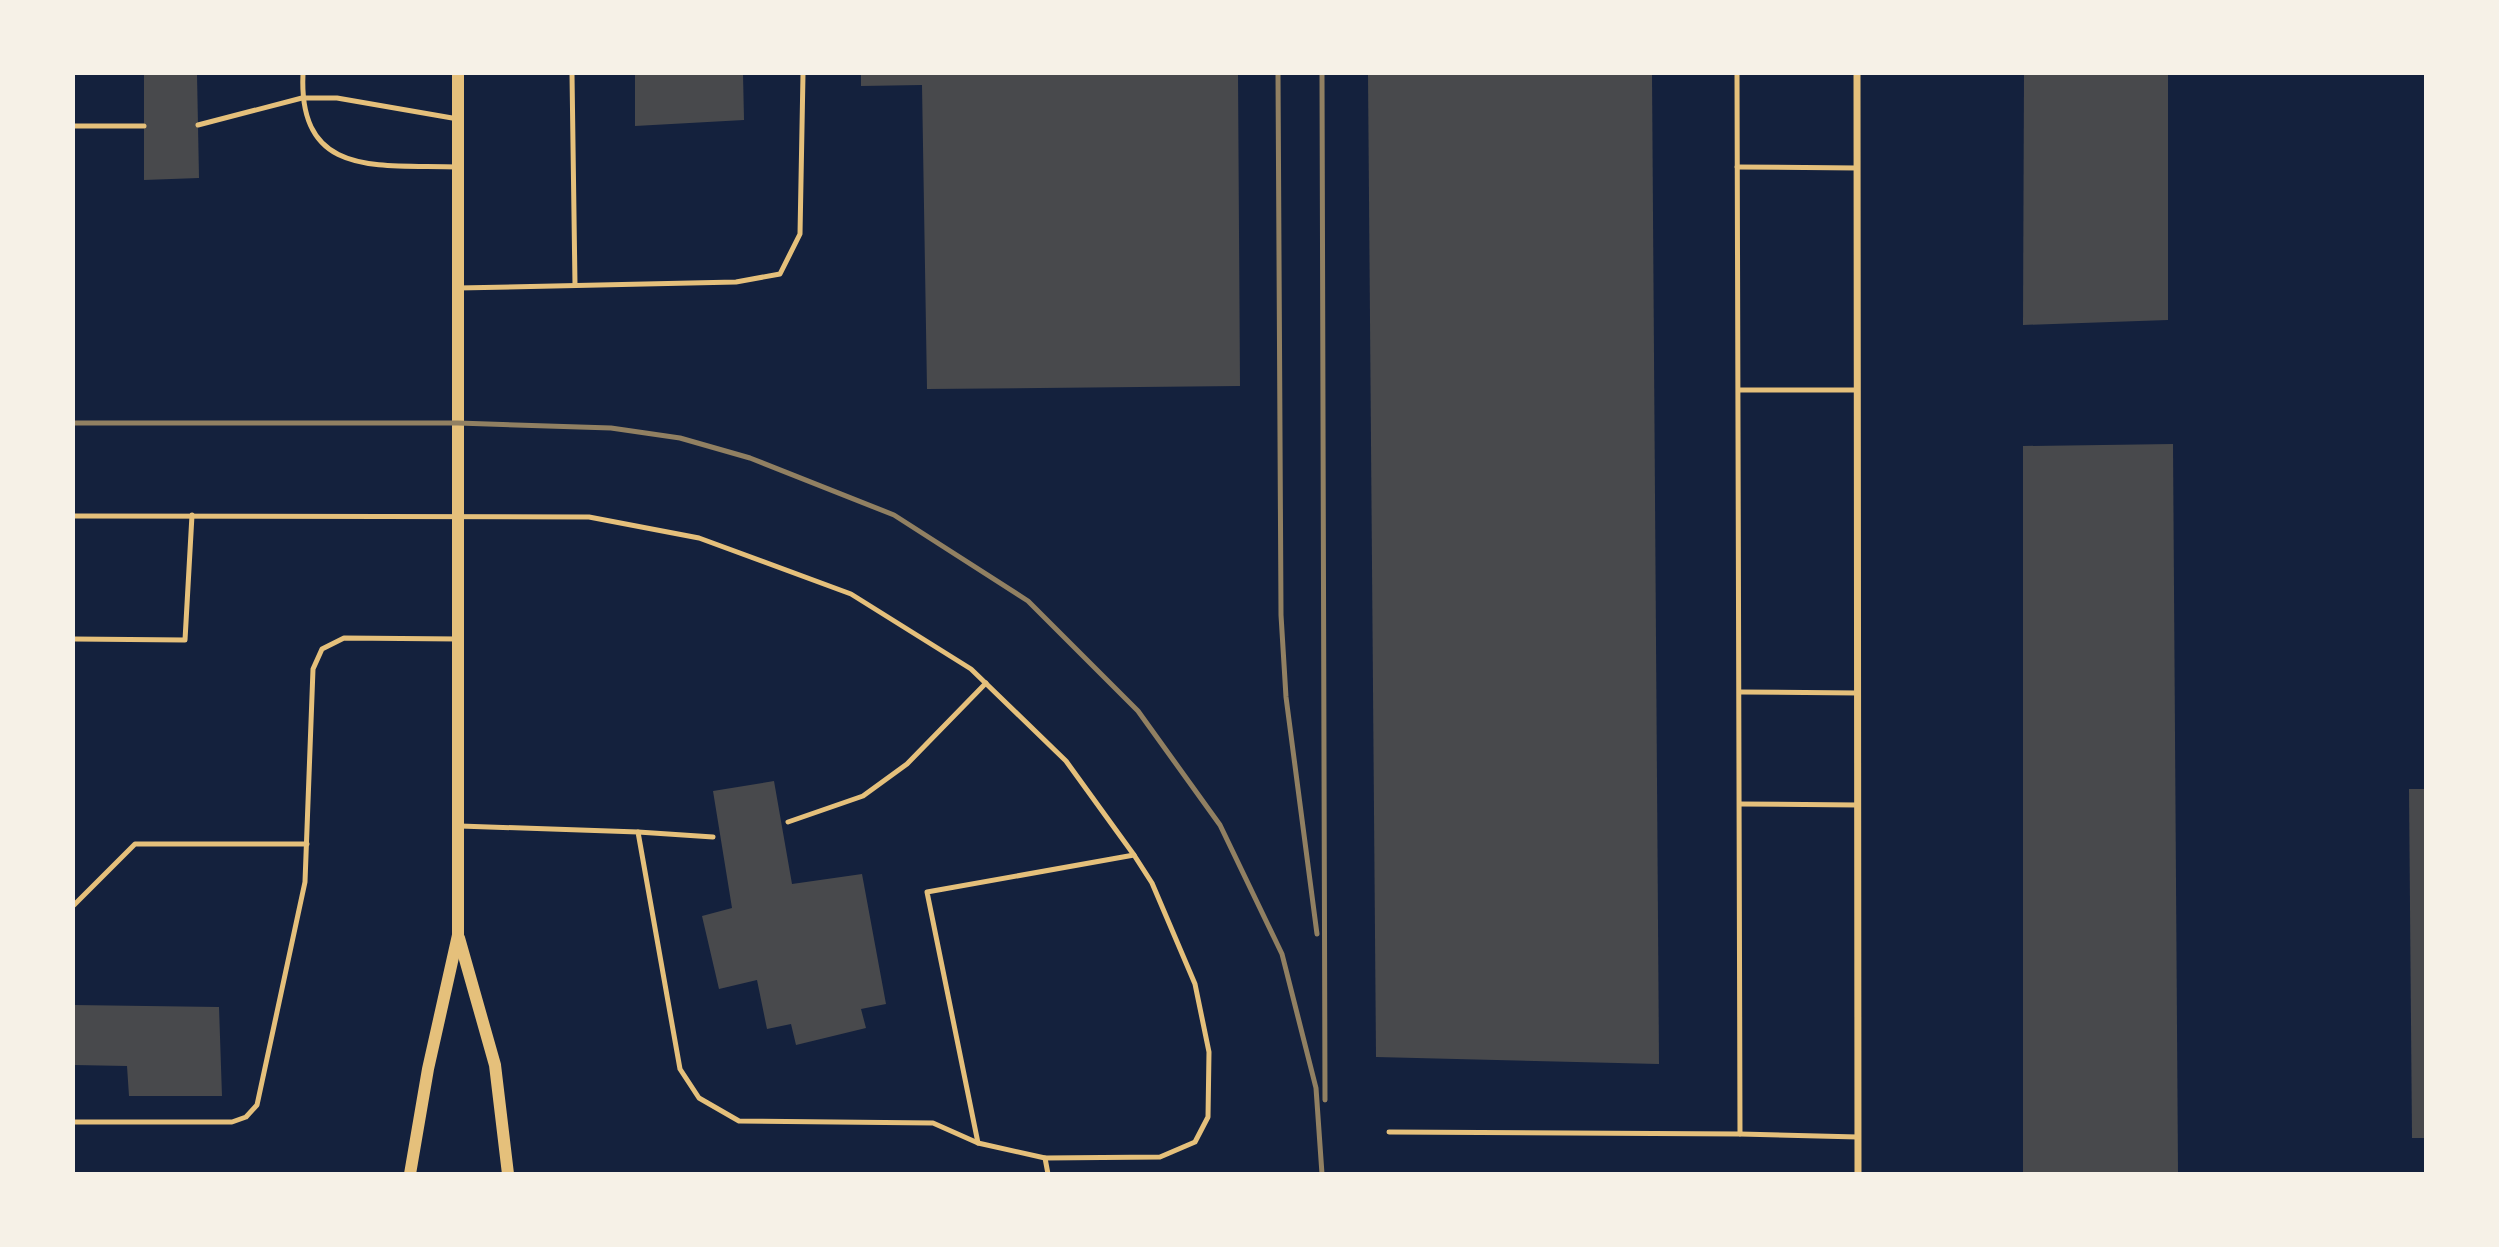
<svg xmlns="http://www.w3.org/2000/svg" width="2499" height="1247" font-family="Manrope,sans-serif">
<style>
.building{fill:#48494c}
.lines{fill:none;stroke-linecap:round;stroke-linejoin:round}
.service{stroke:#e5c07b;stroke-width:5}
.minor{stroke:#e5c07b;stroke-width:7}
.tertiary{stroke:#e5c07b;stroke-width:12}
.rail{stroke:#918062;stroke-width:5}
</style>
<rect width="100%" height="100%" fill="#14213d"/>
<g class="building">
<polygon points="144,74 197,74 199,178 144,180"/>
<polygon points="635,74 743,74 744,120 635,126"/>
<polygon points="861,74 1238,74 1240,386 927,389 922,85 861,86"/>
<polygon points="1368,74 1652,74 1659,1064 1376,1057"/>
<polygon points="2024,74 2168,74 2168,320 2023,325"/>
<polygon points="2173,444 2178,1174 2023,1174 2023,446"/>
<polygon points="774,781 792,884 862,874 886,1004 861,1009 866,1028 796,1045 791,1024 767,1029 757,980 719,989 702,916 732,908 713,791"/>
<polygon points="2409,789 2426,789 2426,1138 2412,1138"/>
<polygon points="74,1005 219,1007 222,1096 129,1096 127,1066 74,1065"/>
</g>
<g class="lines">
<g class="service">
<path d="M 303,74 C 298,180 381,164 458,167"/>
<polyline points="572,74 575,285"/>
<polyline points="198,125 302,98 337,98 458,119"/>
<polyline points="74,126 144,126"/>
<polyline points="1737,167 1857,168"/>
<polyline points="458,288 736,282 780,274 800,234 803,74"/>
<polyline points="1739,390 1857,390"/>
<polyline points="74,516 589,517 699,538 851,594 971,669 1066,761 1134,855 1152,883 1195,984 1209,1052 1208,1117 1195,1142 1160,1157 1045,1158 978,1143 933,1123 739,1121 699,1098 680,1069 638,832 460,826"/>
<polyline points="74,639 185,640 192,515"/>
<polyline points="1741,692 1858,693"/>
<polyline points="1740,804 1857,805"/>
<polyline points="788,822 863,796 907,764 986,683"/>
<polyline points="638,832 713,837"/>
<polyline points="74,905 135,844 307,844"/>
<polyline points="74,1122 232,1122 246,1117 257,1105 305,882 313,669 322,649 344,638 458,639"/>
<polyline points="1389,1132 1740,1134 1737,74"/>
<polyline points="1740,1134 1858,1137"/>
<polyline points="978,1143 927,892 1134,855"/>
<polyline points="1045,1158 1048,1174"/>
</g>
<polyline class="minor" points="1857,74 1858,1174"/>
<g class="tertiary">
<polyline points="459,938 495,1065 508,1174"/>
<polyline points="410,1174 428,1069 458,935 458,74"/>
</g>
<g class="rail">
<polyline points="1278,74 1281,615 1286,697 1317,934"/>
<polyline points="1322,74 1325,1100"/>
<polyline points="74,423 458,423 611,428 680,438 750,458 894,515 1028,601 1138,711 1220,825 1282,954 1316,1088 1322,1174"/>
</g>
</g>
<rect width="2499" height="1247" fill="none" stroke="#f6f1e7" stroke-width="150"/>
</svg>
